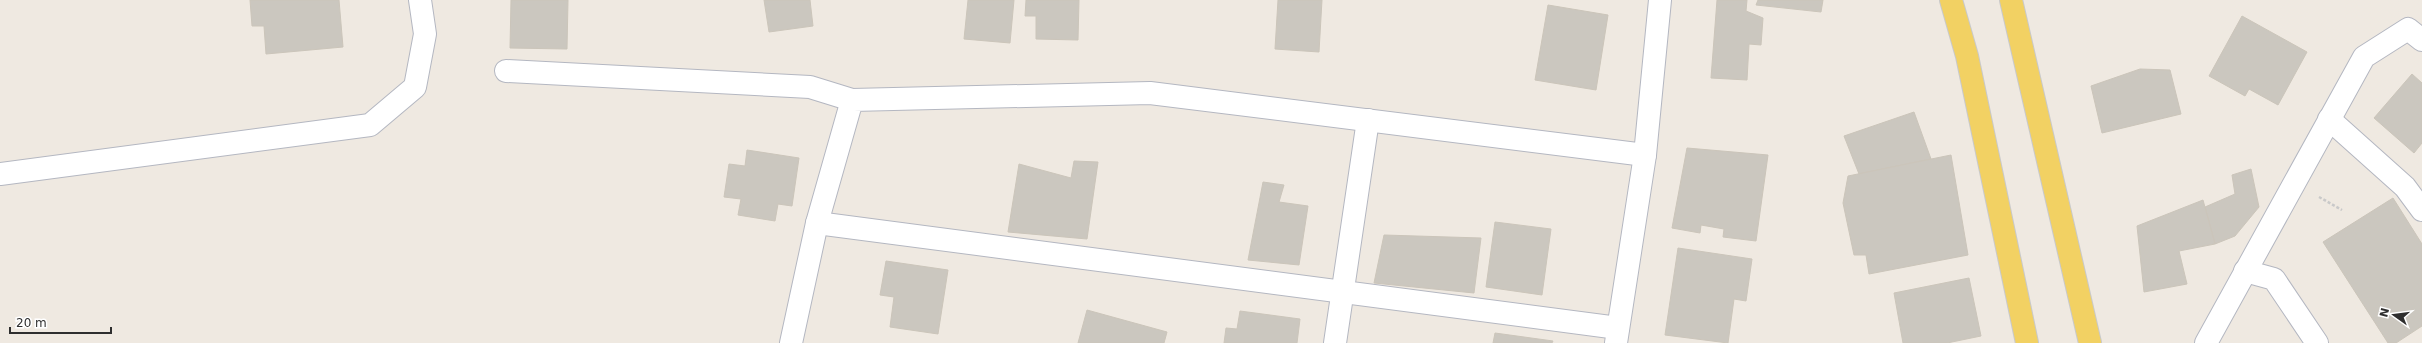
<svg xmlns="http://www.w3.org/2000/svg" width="2422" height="343" font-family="'DejaVu Sans',sans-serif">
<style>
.building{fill:#cbc7bf;stroke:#cbc5ba}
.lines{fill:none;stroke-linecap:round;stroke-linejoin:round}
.minor-casing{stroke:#b4b7c1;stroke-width:24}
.major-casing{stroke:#c9c9c9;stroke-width:24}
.path{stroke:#c9c9c9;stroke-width:2.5;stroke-dasharray:3 2;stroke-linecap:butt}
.minor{stroke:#fff;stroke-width:22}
.major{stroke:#f2d163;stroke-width:22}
</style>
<rect width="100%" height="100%" fill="#efe9e1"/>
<g class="building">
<polygon points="250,0 339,0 343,47 266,54 264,26 252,26"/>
<polygon points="511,0 568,0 567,49 510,48"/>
<polygon points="764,0 810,0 813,26 769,32"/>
<polygon points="968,0 1014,0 1010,43 964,39"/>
<polygon points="1026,0 1079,0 1078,40 1036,39 1036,16 1025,16"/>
<polygon points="1278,0 1322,0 1319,52 1275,49"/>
<polygon points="1717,0 1747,0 1746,11 1763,18 1761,45 1749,44 1747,80 1711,78"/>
<polygon points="1758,0 1823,0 1821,12 1756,5"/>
<polygon points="1548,5 1608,15 1596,90 1535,80"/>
<polygon points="2242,16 2307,52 2278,105 2249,89 2245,96 2209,76"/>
<polygon points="2140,69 2170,70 2181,114 2102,133 2091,86"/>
<polygon points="2412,74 2422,83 2422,143 2414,153 2374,118"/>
<polygon points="1914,112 1931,159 1859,174 1844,136"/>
<polygon points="1687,148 1768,155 1756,241 1723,237 1724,229 1701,225 1700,233 1672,228"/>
<polygon points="747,150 799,158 792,206 778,204 775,221 738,215 741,199 724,197 729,164 745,166"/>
<polygon points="1951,155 1968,255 1869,274 1866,255 1854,255 1843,203 1848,176"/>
<polygon points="1074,161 1098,162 1087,239 1008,232 1019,164 1071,178"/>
<polygon points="2251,169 2259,207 2235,236 2215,244 2205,207 2235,194 2232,175"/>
<polygon points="1263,182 1284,185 1279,202 1308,206 1299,265 1248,260"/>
<polygon points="2393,198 2422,244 2422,326 2396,343 2388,343 2323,242"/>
<polygon points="2203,200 2215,244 2179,251 2187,284 2144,292 2137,226"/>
<polygon points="1495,222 1551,229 1542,295 1486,287"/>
<polygon points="1384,235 1481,238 1474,293 1374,283"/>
<polygon points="1678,248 1752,259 1746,301 1734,299 1728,343 1665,335"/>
<polygon points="886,261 948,270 938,334 890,327 894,297 880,295"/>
<polygon points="1969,278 1981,336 1947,343 1903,343 1894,293"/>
<polygon points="1087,310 1167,332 1164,343 1078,343"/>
<polygon points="1240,311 1300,319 1297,343 1224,343 1226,328 1237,329"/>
<polygon points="1495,333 1553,341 1552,343 1493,343"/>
</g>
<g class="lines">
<g class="minor-casing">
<g id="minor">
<polyline points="506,71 810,87 852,100"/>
<polyline points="2329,119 2405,187 2422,210"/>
<polyline points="0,174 370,125 415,87 425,34 420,0"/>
<polyline points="817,223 1618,328"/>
<polyline points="2245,271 2274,279 2317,343"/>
<polyline points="791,343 817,223 852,100 1150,93 1645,155"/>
<polyline points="1335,343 1368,120"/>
<polyline points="1616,343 1645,155 1660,0"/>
<polyline points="2206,343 2364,57 2408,29 2422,40"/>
</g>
</g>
<g class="major-casing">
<g id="major">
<polyline points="1951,0 1967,56 2027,343"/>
<polyline points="2011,0 2090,343"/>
</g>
</g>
<polyline class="path" points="2319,197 2342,210"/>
<use href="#minor" class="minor"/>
<use href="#major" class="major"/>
</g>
<g transform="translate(2394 315) rotate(284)" stroke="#ffffff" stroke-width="3" paint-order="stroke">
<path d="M0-3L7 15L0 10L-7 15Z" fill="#2e2e2e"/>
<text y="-6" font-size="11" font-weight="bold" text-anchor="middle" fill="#2e2e2e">N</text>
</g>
<path d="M10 327v6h101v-6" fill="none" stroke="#2e2e2e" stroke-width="2"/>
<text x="16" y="327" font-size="12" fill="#2e2e2e" stroke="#ffffff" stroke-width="3" paint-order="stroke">20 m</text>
</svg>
